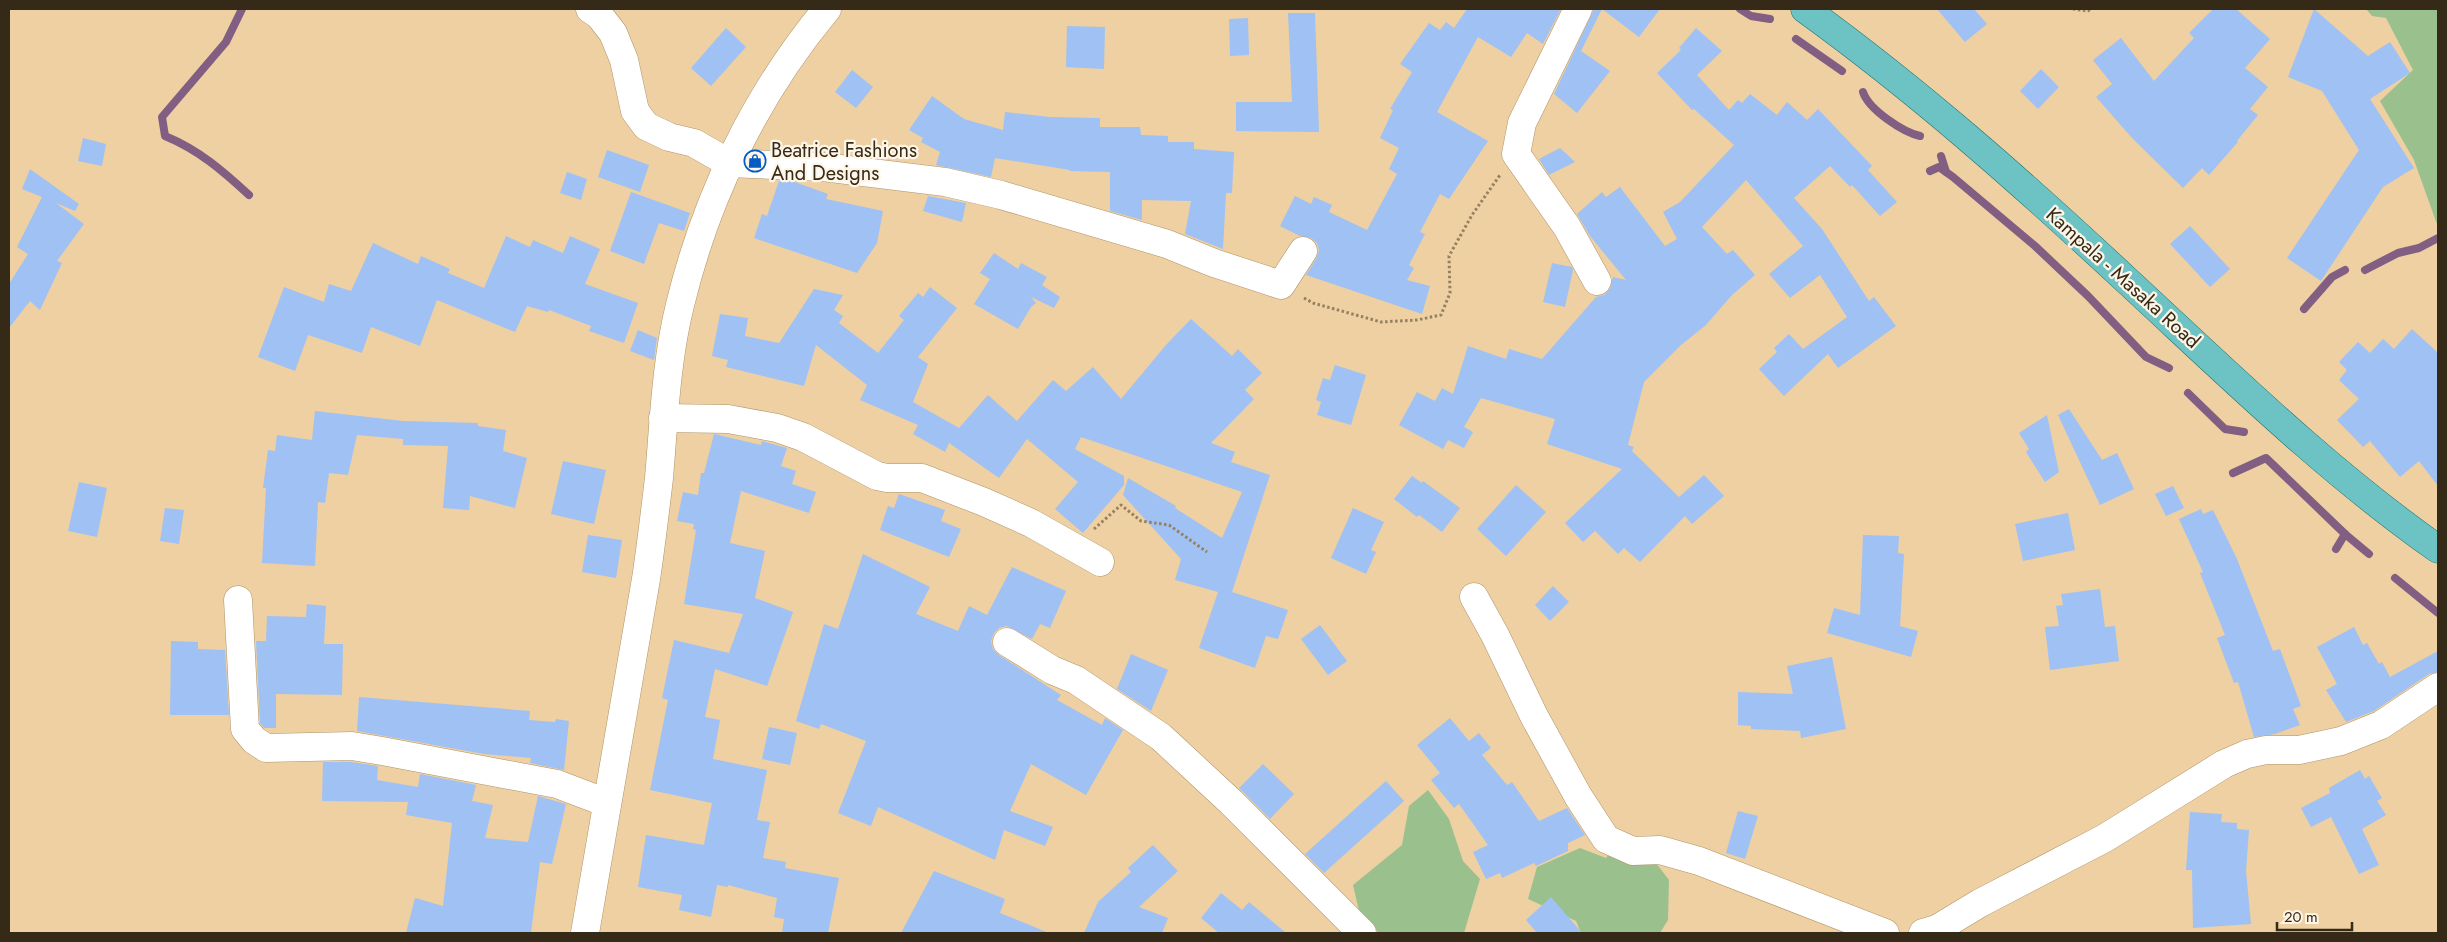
<svg xmlns="http://www.w3.org/2000/svg" width="2447" height="942" font-family="Jost,sans-serif">
<style>
.green{fill:#9ac18d}
.lines{fill:none;stroke-linecap:round;stroke-linejoin:round}
.stream{stroke:#815e82;stroke-width:8}
.building{fill:#9fc1f4}
.minor-casing{stroke:#b09367;stroke-width:29}
.major-casing{stroke:#1a726e;stroke-width:29}
.path{stroke:#95805f;stroke-width:3;stroke-dasharray:2.5 2.5;stroke-linecap:butt}
.minor{stroke:#fff;stroke-width:28}
.major{stroke:#6dc2c4;stroke-width:28}
.labels{text-anchor:middle;dominant-baseline:central;stroke-width:4.5;stroke-linejoin:round;paint-order:stroke}
.poi-label{font-size:20px;fill:#352917;stroke:#fef5e7;text-anchor:start}
.street-label{font-size:20px;fill:#352917;stroke:#fef5e7}
</style>
<rect width="100%" height="100%" fill="#eed0a2"/>
<g class="green">
<polygon points="2366,9 2438,9 2438,227 2414,160 2380,101 2413,70 2386,18 2372,16"/>
<polygon points="1428,790 1449,819 1463,861 1480,879 1464,933 1379,933 1359,911 1353,885 1402,845 1409,806"/>
<polygon points="1622,837 1636,837 1669,880 1668,920 1660,933 1581,933 1576,921 1528,899 1537,867 1580,848 1606,858"/>
</g>
<g class="lines">
<g class="stream">
<path d="M 242,9 L 226,42 L 162,117 L 165,136 C 199,150 223,171 249,195"/>
<polyline points="1740,9 1751,16 1770,19"/>
<polyline points="1796,39 1842,71"/>
<path d="M 1863,92 C 1869,110 1903,132 1920,136"/>
<polyline points="1941,156 1946,172"/>
<polyline points="1930,171 1939,167 1953,177 2035,246 2088,296 2146,357 2169,368"/>
<polyline points="2365,270 2398,253 2419,248 2438,238"/>
<polyline points="2304,309 2332,277 2345,270"/>
<polyline points="2188,393 2225,429 2244,432"/>
<polyline points="2233,473 2266,458 2345,534 2369,554"/>
<polyline points="2336,549 2345,534"/>
<polyline points="2395,578 2438,613"/>
</g>
</g>
<g class="building">
<polygon points="1467,9 1561,9 1543,44 1527,33 1511,57 1478,37 1437,112 1488,141 1449,199 1440,194 1420,232 1425,234 1409,265 1414,268 1407,280 1430,286 1422,314 1306,275 1316,259 1319,251 1317,243 1311,238 1300,236 1280,226 1295,196 1311,204 1314,197 1332,205 1329,212 1367,230 1397,174 1389,169 1399,148 1380,138 1393,110 1390,109 1412,72 1400,64 1429,23 1440,30 1446,22 1454,28"/>
<polygon points="1594,9 1660,9 1639,37 1602,9 1581,51 1610,71 1577,113 1554,94"/>
<polygon points="1937,9 1974,9 1987,24 1965,42"/>
<polygon points="2213,9 2236,9 2270,39 2245,68 2268,87 2250,109 2258,115 2237,141 2238,142 2209,175 2202,168 2183,188 2133,139 2096,97 2112,84 2093,60 2121,38 2154,81 2194,38 2189,33"/>
<polygon points="2314,9 2368,56 2390,42 2410,73 2370,99 2414,168 2383,187 2321,281 2287,258 2359,150 2322,91 2288,77"/>
<polygon points="1288,13 1315,13 1319,132 1236,131 1236,102 1292,102"/>
<polygon points="1248,18 1249,55 1230,56 1229,19"/>
<polygon points="1067,26 1105,27 1104,69 1066,67"/>
<polygon points="726,28 746,47 711,86 691,68"/>
<polygon points="1696,28 1722,51 1697,75 1729,110 1738,100 1742,103 1750,94 1777,115 1787,102 1807,120 1818,109 1872,166 1868,170 1897,202 1880,216 1852,185 1850,187 1830,166 1794,198 1822,229 1869,301 1874,297 1896,326 1838,368 1828,354 1784,396 1759,369 1777,352 1774,348 1789,334 1803,349 1847,317 1820,275 1790,298 1769,274 1803,246 1746,180 1702,227 1727,254 1733,250 1755,275 1732,295 1706,325 1681,345 1644,382 1628,445 1634,447 1632,451 1679,497 1704,475 1724,496 1692,524 1685,516 1640,562 1624,548 1618,554 1595,531 1583,542 1565,523 1622,469 1547,444 1555,419 1481,398 1464,427 1473,432 1464,448 1448,440 1443,449 1399,425 1417,392 1435,401 1442,388 1453,394 1468,346 1506,359 1509,349 1542,359 1596,297 1604,295 1610,289 1613,277 1626,280 1590,236 1577,214 1602,192 1606,197 1620,187 1665,246 1677,239 1663,212 1680,202 1734,145 1694,109 1692,110 1657,73 1681,50 1679,48"/>
<polygon points="2041,69 2059,87 2038,109 2020,91"/>
<polygon points="852,70 873,87 856,108 835,92"/>
<polygon points="932,96 964,119 1003,130 1005,112 1050,117 1100,118 1100,127 1140,127 1141,135 1168,136 1168,142 1194,142 1194,149 1234,152 1232,193 1226,193 1223,249 1185,234 1191,201 1142,200 1142,220 1110,211 1110,172 1070,171 1070,170 995,158 991,177 936,165 940,152 921,142 923,138 909,130"/>
<polygon points="83,138 106,144 102,166 78,161"/>
<polygon points="1560,148 1575,162 1549,175 1539,159"/>
<polygon points="607,150 649,165 640,192 598,177"/>
<polygon points="30,169 79,204 75,211 56,203 84,224 57,261 62,263 40,310 30,301 9,328 9,284 28,254 17,247 42,197 22,189"/>
<polygon points="567,172 587,179 581,200 560,193"/>
<polygon points="779,181 792,181 828,194 826,199 883,211 877,243 857,273 754,238 762,214 767,216"/>
<polygon points="631,192 690,213 684,231 659,223 644,264 610,251"/>
<polygon points="928,196 966,203 962,222 923,211"/>
<polygon points="2190,226 2230,269 2210,287 2170,244"/>
<polygon points="506,236 530,247 533,240 563,253 570,236 600,249 585,284 638,303 624,343 589,331 591,326 549,310 548,312 527,306 515,332 437,300 420,346 371,327 362,353 308,335 295,371 258,357 284,287 324,302 329,284 351,291 373,243 418,264 421,256 450,269 448,273 484,288"/>
<polygon points="994,253 1018,269 1021,263 1047,277 1042,285 1060,297 1054,308 1031,297 1036,303 1031,307 1018,329 974,304 990,279 980,273"/>
<polygon points="1552,263 1572,267 1573,270 1565,307 1543,302"/>
<polygon points="930,287 957,308 918,357 928,364 913,402 959,428 988,395 1017,421 1053,380 1066,391 1093,367 1121,399 1166,345 1191,319 1232,356 1238,349 1262,373 1245,390 1254,399 1211,443 1235,452 1231,462 1270,475 1232,592 1288,610 1278,639 1266,636 1255,668 1199,648 1218,592 1175,580 1181,559 1123,495 1128,478 1176,506 1175,508 1222,538 1242,492 1081,437 1075,449 1124,476 1124,485 1083,533 1055,509 1078,482 1027,439 999,478 949,443 945,452 913,434 918,425 860,400 867,385 816,345 804,386 726,367 728,360 712,356 720,314 748,318 745,336 779,343 814,289 843,295 834,310 843,316 839,323 878,353 904,320 899,316 918,293 923,297"/>
<polygon points="2412,329 2438,353 2438,486 2419,461 2400,477 2370,441 2363,447 2337,420 2359,399 2339,380 2347,370 2339,362 2358,342 2370,353 2383,339 2394,349"/>
<polygon points="638,330 657,338 654,360 630,351"/>
<polygon points="1335,365 1366,375 1351,425 1317,415 1321,402 1316,400 1323,378 1330,380"/>
<polygon points="2069,409 2102,460 2117,453 2134,489 2100,505 2058,415"/>
<polygon points="315,411 403,421 478,423 478,426 506,430 503,451 527,458 515,508 470,496 469,510 443,508 448,446 403,445 403,439 357,435 348,475 329,473 325,503 318,502 315,566 262,563 266,488 263,488 268,450 275,451 277,435 312,440"/>
<polygon points="2047,415 2059,472 2045,482 2026,452 2029,449 2019,433"/>
<polygon points="714,434 761,445 762,441 787,448 781,466 796,471 792,484 816,492 809,513 741,491 730,543 765,551 755,598 793,612 767,686 715,669 705,717 720,720 713,759 767,770 757,820 770,822 763,858 786,862 785,868 839,878 828,933 782,933 784,919 774,917 777,898 728,885 728,887 717,885 711,917 679,910 682,895 638,887 646,835 704,845 712,803 650,790 668,700 662,698 674,640 729,653 743,614 684,604 696,530 693,529 694,524 677,521 683,492 698,495 701,473 704,473"/>
<polygon points="563,461 606,470 594,524 551,514"/>
<polygon points="1412,476 1422,483 1423,481 1460,508 1442,532 1419,515 1417,517 1394,499"/>
<polygon points="79,482 107,488 97,537 68,531"/>
<polygon points="1516,485 1546,512 1506,556 1477,529"/>
<polygon points="2173,486 2184,508 2166,516 2155,494"/>
<polygon points="899,494 945,510 941,521 961,529 949,557 880,530 888,506 894,508"/>
<polygon points="165,508 184,510 179,544 160,541"/>
<polygon points="1353,508 1384,522 1371,550 1376,552 1366,574 1331,558"/>
<polygon points="2201,509 2203,514 2213,510 2237,559 2273,651 2280,649 2301,706 2293,709 2300,725 2275,734 2254,737 2238,682 2234,683 2217,638 2225,635 2200,573 2203,572 2179,519"/>
<polygon points="2068,513 2075,550 2023,561 2015,524"/>
<polygon points="588,535 622,540 616,578 582,572"/>
<polygon points="1863,535 1899,536 1898,553 1904,554 1900,626 1918,631 1911,657 1827,633 1834,608 1860,615"/>
<polygon points="863,554 930,587 916,614 958,631 969,606 987,615 1012,567 1066,591 1050,628 1040,624 1032,639 1007,626 999,628 994,633 991,641 993,649 999,655 1061,695 1057,700 1102,725 1105,718 1123,730 1086,795 1031,764 1010,811 1053,827 1045,846 1004,830 995,860 878,807 871,826 838,813 866,741 821,724 819,729 796,721 824,624 838,629"/>
<polygon points="1553,586 1569,602 1550,621 1535,605"/>
<polygon points="2100,589 2105,627 2115,626 2119,661 2050,670 2045,627 2059,626 2056,606 2063,605 2061,594"/>
<polygon points="307,604 326,606 324,644 343,644 342,695 276,694 276,728 264,728 260,723 256,641 266,641 267,616 306,617"/>
<polygon points="1320,625 1347,661 1328,675 1301,639"/>
<polygon points="2354,627 2363,645 2367,643 2379,664 2382,662 2390,677 2438,651 2438,672 2429,674 2374,711 2346,722 2326,690 2337,684 2317,647"/>
<polygon points="171,641 198,642 198,649 225,650 229,715 170,715"/>
<polygon points="1131,654 1168,670 1151,711 1117,689"/>
<polygon points="1832,657 1846,729 1801,738 1800,731 1751,729 1751,726 1738,725 1738,692 1793,694 1787,666"/>
<polygon points="359,697 530,711 529,720 555,722 556,719 569,721 564,770 530,763 531,758 484,754 357,731"/>
<polygon points="1450,718 1469,741 1479,733 1491,748 1482,755 1507,785 1512,782 1539,821 1567,808 1585,835 1568,843 1568,851 1536,866 1534,863 1502,878 1500,873 1486,879 1473,852 1488,845 1459,804 1454,808 1431,780 1440,773 1417,745"/>
<polygon points="769,727 797,733 790,765 762,759"/>
<polygon points="323,762 351,762 378,766 377,780 418,787 420,774 476,785 472,801 493,805 485,838 528,842 538,796 566,804 552,864 540,862 531,933 406,933 415,898 443,906 452,823 406,815 408,802 322,801"/>
<polygon points="1263,764 1294,794 1270,819 1239,788"/>
<polygon points="2360,770 2365,779 2369,776 2382,798 2377,801 2386,815 2362,829 2379,865 2359,874 2331,817 2311,827 2301,808 2330,793 2329,788"/>
<polygon points="1386,781 1404,801 1324,873 1305,854"/>
<polygon points="1738,811 1758,816 1745,859 1726,853"/>
<polygon points="2190,812 2222,814 2221,822 2237,823 2237,829 2249,830 2246,871 2251,924 2193,928 2192,870 2186,870"/>
<polygon points="1153,845 1178,871 1139,907 1168,918 1162,933 1084,933 1098,902 1131,872 1128,868"/>
<polygon points="934,871 1005,899 1000,913 1049,933 901,933"/>
<polygon points="1221,893 1242,910 1249,902 1286,933 1219,933 1201,918"/>
<polygon points="1551,897 1582,933 1537,933 1526,920"/>
</g>
<g class="lines">
<g class="minor-casing">
<g id="minor">
<polyline points="590,9 599,15 613,33 624,60 635,111 646,126 669,137 694,143 729,163 823,167 945,182 1001,195 1167,244 1214,263 1281,285 1303,251"/>
<polyline points="1578,9 1522,123 1516,154 1567,227 1597,281"/>
<polyline points="663,418 728,419 777,428 803,437 877,476 887,478 922,478 984,502 1031,523 1100,562"/>
<polyline points="1474,597 1495,635 1534,716 1578,796 1606,839 1633,851 1660,850 1699,861 1885,933"/>
<polyline points="238,600 245,729 254,740 266,748 352,746 382,751 557,784 607,803"/>
<polyline points="1007,642 1052,670 1076,680 1161,737 1231,802 1362,933"/>
<path d="M 585,933 L 646,579 C 651,546 655,512 659,478 C 664,420 666,361 680,305 C 706,197 756,94 827,9"/>
<polyline points="1923,933 1937,929 1980,903 2105,838 2224,764 2247,754 2266,750 2299,750 2341,741 2381,725 2438,687"/>
</g>
</g>
<g class="major-casing">
<path id="major" d="M 1805,9 C 1917,90 2021,182 2122,276 C 2224,370 2324,469 2438,549"/>
</g>
<g class="path">
<polyline points="2073,9 2088,11 2090,9"/>
<polyline points="1304,298 1313,303 1381,322 1417,320 1441,315 1450,293 1449,256 1472,215 1500,175"/>
<polyline points="1094,529 1121,505 1141,521 1169,525 1207,552"/>
</g>
<use href="#minor" class="minor"/>
<use href="#major" class="major"/>
</g>
<defs>
<g id="shop-ring" transform="scale(1.125)"><circle r="9.5" fill="#fef5e7" stroke="#055bc4" stroke-width="1.5"/><path d="M-5-2.5h2.3a2.7 3.5 0 0 1 5.4 0H5L5.5 6h-11ZM-1.5-2.5h3a1.5 2.3 0 0 0-3 0Z" fill="#055bc4"/></g>
</defs>
<g fill-rule="evenodd">
<use href="#shop-ring" x="755" y="161"/>
</g>
<g class="labels">
<g class="poi-label">
<text x="771" y="150">Beatrice Fashions<tspan x="771" dy="23">And Designs</tspan></text>
</g>
<g class="street-label">
<text transform="translate(2123 278) rotate(42)">Kampala - Masaka Road</text>
</g>
</g>
<rect width="2447" height="942" fill="none" stroke="#352917" stroke-width="20"/>
<path d="M2277 922v8h75v-8" fill="none" stroke="#352917" stroke-width="2.5"/>
<text x="2284" y="922" font-size="15" fill="#352917" stroke="#fef5e7" stroke-width="4" paint-order="stroke">20 m</text>
</svg>
